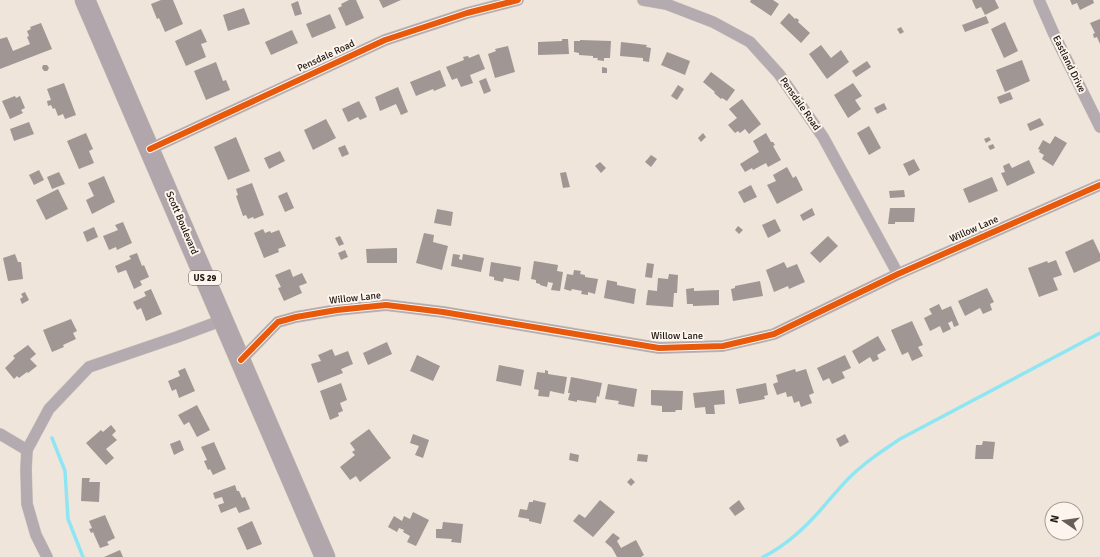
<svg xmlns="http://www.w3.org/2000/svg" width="1100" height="557" font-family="Signika,sans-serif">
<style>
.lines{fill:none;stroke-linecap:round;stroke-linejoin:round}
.stream{stroke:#8fe6f3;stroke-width:3.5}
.building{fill:#a09693}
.street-casing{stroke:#c8c0b8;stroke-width:12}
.highway-casing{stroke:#c8c0b8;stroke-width:21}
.street{stroke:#b3abb0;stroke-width:11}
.highway{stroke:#b0a6ab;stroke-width:20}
.cycleway-casing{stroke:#fdf5ed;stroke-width:8}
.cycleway{stroke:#e8590c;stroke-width:6}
.labels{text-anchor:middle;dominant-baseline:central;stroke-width:4;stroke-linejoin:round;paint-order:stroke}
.shield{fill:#fdf5ed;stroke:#605952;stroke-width:1}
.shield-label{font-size:9px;font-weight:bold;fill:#1d160f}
.street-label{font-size:10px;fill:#1d160f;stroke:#fdf5ed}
</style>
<rect width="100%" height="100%" fill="#f0e5db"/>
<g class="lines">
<g class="stream">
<polyline points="52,438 65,471 68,519 83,557"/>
<path d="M 763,557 C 787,545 807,526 824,506 C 832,497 840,487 849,478 C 864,463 882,451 900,439 L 1100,333"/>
</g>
</g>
<g class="building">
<polygon points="161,0 173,0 183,24 165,32 159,18 157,19 151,4"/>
<polygon points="349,0 356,0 364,18 346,26 338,8 342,6 341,4"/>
<polygon points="379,0 401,0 383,8"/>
<polygon points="751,0 773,0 779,4 771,16 750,2"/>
<polygon points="972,0 995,0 999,8 985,15 981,7 976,9"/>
<polygon points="1070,0 1093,0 1094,3 1080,10 1077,3 1072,5"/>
<polygon points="298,1 302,14 295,16 291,4"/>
<polygon points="244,8 250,24 228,31 223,15"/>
<polygon points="789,13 795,19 796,18 799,20 798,22 810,33 801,43 780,23"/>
<polygon points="330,14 336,28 312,38 306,24"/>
<polygon points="986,16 989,23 965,32 962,25"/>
<polygon points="1100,19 1100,44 1097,37 1094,38 1093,34 1095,33 1090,23"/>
<polygon points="1005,22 1018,51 1004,58 991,29"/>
<polygon points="41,23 52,49 0,69 0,39 7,37 13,51 30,44 27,37 29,36 27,31 31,29 30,27"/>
<polygon points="901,27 904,32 900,34 897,29"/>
<polygon points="201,29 207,42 201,44 206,57 186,66 175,41"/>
<polygon points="292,30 298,43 271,55 265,42"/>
<polygon points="562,39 568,39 569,54 538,55 538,42 562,41"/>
<polygon points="580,40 611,41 610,58 604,58 604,61 597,60 598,58 593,58 593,56 579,55 579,53 574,52 574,41 580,41"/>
<polygon points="621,42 647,45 646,47 651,48 649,62 643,61 643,58 620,56"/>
<polygon points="821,45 831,58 841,50 849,62 827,79 809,54"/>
<polygon points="508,46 515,72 495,78 488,54 496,51 495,49"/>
<polygon points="667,52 690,61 685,75 661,65"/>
<polygon points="479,54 485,69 470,75 473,83 461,87 457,78 452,80 446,67 464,60 463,57 468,56 469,58"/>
<polygon points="1022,60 1030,81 1005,92 996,70"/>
<polygon points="867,61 871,67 856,77 852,71"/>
<polygon points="216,62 223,81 226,80 230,90 206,100 194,71"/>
<polygon points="43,65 47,65 49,68 47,71 44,71 42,68"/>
<polygon points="602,67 607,68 607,73 602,73"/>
<polygon points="440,70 446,86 434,91 433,89 416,96 410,82"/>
<polygon points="711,72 735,90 727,101 722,98 721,99 714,93 715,92 703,82"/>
<polygon points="486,78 491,91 484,94 479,81"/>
<polygon points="64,83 76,115 65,119 63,114 58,116 55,108 53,109 51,105 48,106 47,101 51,100 47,89"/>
<polygon points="853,83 862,96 855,100 861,109 848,118 834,95"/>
<polygon points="678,85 684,89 677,100 671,96"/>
<polygon points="398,87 408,112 401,115 396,104 380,111 375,97"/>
<polygon points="1010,92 1013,99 1000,104 997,97"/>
<polygon points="15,96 16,98 20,96 25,108 21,110 23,113 10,119 2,101"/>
<polygon points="742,99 761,124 749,134 745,129 740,133 738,131 735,133 728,125 737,118 729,109"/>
<polygon points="359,101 367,117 360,120 358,117 348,122 342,109"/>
<polygon points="884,103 887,109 877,114 874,108"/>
<polygon points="1040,118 1044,125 1030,131 1027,124"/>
<polygon points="326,119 336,138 313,150 304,130"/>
<polygon points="29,122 34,134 14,141 10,129"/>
<polygon points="869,126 881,148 869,155 857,133"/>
<polygon points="86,133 93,149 89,151 94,163 79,169 67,141"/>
<polygon points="703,133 706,137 701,142 698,138"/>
<polygon points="766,133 771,142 773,142 775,145 773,146 781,160 768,167 766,163 753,170 752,168 745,172 740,164 759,152 753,141"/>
<polygon points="1055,136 1067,143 1053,166 1042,159 1044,155 1039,152 1040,150 1038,149 1043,140 1050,144"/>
<polygon points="236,137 250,171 228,180 214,147"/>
<polygon points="989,137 991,140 986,143 984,139"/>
<polygon points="993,144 995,148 990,150 988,146"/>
<polygon points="345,145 349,154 342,157 338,148"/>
<polygon points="280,151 285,161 269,169 264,158"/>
<polygon points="651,155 657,159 651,167 645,162"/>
<polygon points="914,159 920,170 909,176 903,164"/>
<polygon points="1029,160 1035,173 1007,186 1001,173 1005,172 1003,166 1009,163 1012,168"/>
<polygon points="600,162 606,168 601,173 595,166"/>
<polygon points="787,167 793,178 796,176 803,190 777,204 767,185 776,181 773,175"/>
<polygon points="39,170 44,180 34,185 29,175"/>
<polygon points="59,172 65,184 52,189 47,177"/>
<polygon points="566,172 570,187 563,188 560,173"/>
<polygon points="104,176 115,202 92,214 86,200 94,196 88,183"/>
<polygon points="992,177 998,191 969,203 963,189"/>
<polygon points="252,183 264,215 254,219 253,217 248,219 246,215 243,216 236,196 238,195 236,189"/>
<polygon points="751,185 757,197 744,203 738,192"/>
<polygon points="58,189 68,209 46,220 36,200"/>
<polygon points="904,190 905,197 890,198 889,191"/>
<polygon points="287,192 294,208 285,212 278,196"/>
<polygon points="812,208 815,215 803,221 800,215"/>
<polygon points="890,208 915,208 914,222 895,222 895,224 888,224"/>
<polygon points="437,209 453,212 451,226 434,223"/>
<polygon points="775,219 781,231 768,238 762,225"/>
<polygon points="123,222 132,243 117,250 116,247 109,250 103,236 118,230 115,225"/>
<polygon points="738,226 743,230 739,234 735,230"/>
<polygon points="94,227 98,237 87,242 83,232"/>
<polygon points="263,229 265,233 270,231 271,233 279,230 286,246 278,249 279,252 264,258 254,233"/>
<polygon points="424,233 434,235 433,242 448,246 442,270 416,263"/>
<polygon points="340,236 344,244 339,246 335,238"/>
<polygon points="828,236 838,246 820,263 810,253"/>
<polygon points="1093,239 1100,254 1100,261 1074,273 1065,252"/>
<polygon points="397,248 397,263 367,263 366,249"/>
<polygon points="345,250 348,257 341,260 338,253"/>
<polygon points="137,253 142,266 144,265 149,277 140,281 142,285 134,289 126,270 118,273 115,266 131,259 129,256"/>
<polygon points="15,254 18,262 21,262 23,279 8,281 3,258"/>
<polygon points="453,254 460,255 459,259 462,260 463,254 484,258 481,272 451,266"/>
<polygon points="1056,260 1062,275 1053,278 1058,290 1039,297 1028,268 1047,261 1048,263"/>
<polygon points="534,261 558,265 557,271 563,272 560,291 551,290 553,283 548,282 547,287 540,285 540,284 536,283 536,280 531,279"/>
<polygon points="491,262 521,267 519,281 504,278 503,282 494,280 494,277 489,276"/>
<polygon points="784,262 787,268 797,264 805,282 789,289 788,286 774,292 766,270"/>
<polygon points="647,263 654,264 652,278 645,277"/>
<polygon points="290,269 293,277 302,273 307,283 299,286 302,293 284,301 278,288 281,287 275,275"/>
<polygon points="574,270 581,271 580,274 585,275 585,277 598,279 595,294 588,292 588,295 581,294 582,291 572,289 571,291 564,289 567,274 573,275"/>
<polygon points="669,274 678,275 677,293 674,293 673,307 646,305 648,290 657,291 658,278 668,279"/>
<polygon points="607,280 617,282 617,285 636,289 634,304 604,298"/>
<polygon points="760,281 763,296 733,301 731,289 735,288 735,286"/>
<polygon points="694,288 694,291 719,290 719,305 693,306 693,304 687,304 686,289"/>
<polygon points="987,288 994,302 990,304 992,310 983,314 980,308 965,316 958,301"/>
<polygon points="151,289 162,314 146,321 141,308 137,310 133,302 146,296 144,292"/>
<polygon points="25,292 29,300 22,304 20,299 23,297 21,294"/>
<polygon points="939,304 942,310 951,306 959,325 954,327 952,321 948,323 951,329 943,333 940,326 930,331 924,318 932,314 929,309"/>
<polygon points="71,319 77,331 73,333 76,339 63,345 64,347 52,352 43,330"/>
<polygon points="912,321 923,345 918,347 923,356 912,361 908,352 902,355 891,330"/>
<polygon points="878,336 886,350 877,355 879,359 873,362 870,357 859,364 852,351"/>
<polygon points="387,342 392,354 368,365 363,353"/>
<polygon points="28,345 36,354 30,359 37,366 28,373 27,372 19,378 17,376 14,379 5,368 15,358 13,356"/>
<polygon points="332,349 335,356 348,351 353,364 341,369 343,373 318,383 311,364 321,361 318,355"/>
<polygon points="417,355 440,366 433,381 410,371"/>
<polygon points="845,355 851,368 842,372 845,378 832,384 829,378 823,381 817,368"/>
<polygon points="499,365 524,370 521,386 496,381"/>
<polygon points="185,368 195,391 179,398 176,389 172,391 168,381 180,376 178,371"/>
<polygon points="795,369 796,372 806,369 814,393 809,395 812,403 801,407 799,401 794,403 792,396 787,397 786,392 777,395 773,384 778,382 776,375"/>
<polygon points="545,370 548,371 548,374 567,377 564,394 550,391 549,397 538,396 539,390 534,389 537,372 545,373"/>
<polygon points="571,377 602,383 599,397 597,396 596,403 577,400 577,402 568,400 570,393 568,393"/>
<polygon points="341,383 347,400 340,403 343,411 338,413 339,416 330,420 320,391"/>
<polygon points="766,383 768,395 764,396 765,399 739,404 736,389"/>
<polygon points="608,384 637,389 634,407 618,404 619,401 605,399"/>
<polygon points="651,390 683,391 682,410 676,410 675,412 662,412 662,406 651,405"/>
<polygon points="724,390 725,404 714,405 715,414 706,414 705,407 695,408 693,393"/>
<polygon points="197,405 210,430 197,437 189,422 184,425 178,415"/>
<polygon points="111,425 116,431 112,435 117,440 106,449 114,458 106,465 86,443 101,430 103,432"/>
<polygon points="369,429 391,458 360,482 356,476 350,480 340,467 355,455 352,452 355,450 350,443"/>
<polygon points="413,434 429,440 423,458 415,455 419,446 410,443"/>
<polygon points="845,434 849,442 840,447 836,439"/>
<polygon points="180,440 184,450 174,455 170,444"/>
<polygon points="983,441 995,442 993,459 975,459 976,445 982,445"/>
<polygon points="214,442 226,469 213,475 210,469 208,470 204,461 207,460 201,447"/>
<polygon points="570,453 579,455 578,462 569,460"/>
<polygon points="638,454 648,455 647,462 637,461"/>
<polygon points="82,478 90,478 89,482 100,482 99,502 81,501"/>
<polygon points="631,478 635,482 631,486 627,482"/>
<polygon points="235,485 237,491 239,491 242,498 245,497 250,509 239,513 236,507 221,513 218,505 224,503 222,497 215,499 213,493"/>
<polygon points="533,500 546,503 541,524 529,521 529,519 518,517 520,509 527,510 529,502 533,502"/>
<polygon points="600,500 615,512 593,537 573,521 579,514 585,518"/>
<polygon points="739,500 745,509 735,516 729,508"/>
<polygon points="413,512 429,520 416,546 407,542 410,536 403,532 404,530 399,528 397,532 388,527 394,516 402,521 404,516 410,519"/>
<polygon points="105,515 115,538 107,542 109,545 100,548 93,532 91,533 89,529 92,528 89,521"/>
<polygon points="252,521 262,544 247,550 237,528"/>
<polygon points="443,522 463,524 461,543 451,542 452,539 436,538 436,529 442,529"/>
<polygon points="613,533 620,538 617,541 621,548 636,540 644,555 641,557 617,557 612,548 605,542"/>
<polygon points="120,550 123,557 104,557"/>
</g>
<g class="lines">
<g class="street-casing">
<g id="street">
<polyline points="643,0 666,4 713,22 750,42 779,74 823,137 898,274"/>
<polyline points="1039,0 1053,32 1100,127"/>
<polyline points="150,149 385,40 467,13 518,0"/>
<polyline points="241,360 278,322 296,317 337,310 386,305 443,312 659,348 723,346 774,334 898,274 1100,185"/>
<polyline points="0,434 27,450"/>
<polyline points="47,557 36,535 27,504 26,469 27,450 49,409 89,367 177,337 223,320"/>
</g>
</g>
<g class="highway-casing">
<polyline id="highway" points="85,0 325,557"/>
</g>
<use href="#street" class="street"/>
<use href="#highway" class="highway"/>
<g class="cycleway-casing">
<g id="cycleway">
<polyline points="150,149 385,40 467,13 518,0"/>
<polyline points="241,360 278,322 296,317 337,310 386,305 443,312 659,348 723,346 774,334 898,274 1100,185"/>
</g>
</g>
<use href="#cycleway" class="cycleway"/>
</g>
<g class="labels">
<rect class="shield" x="189" y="271" width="32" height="14" rx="3"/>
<g class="shield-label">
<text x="205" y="278">US 29</text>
</g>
<g class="street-label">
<text transform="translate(326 56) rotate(-25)">Pensdale Road</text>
<text transform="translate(1069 64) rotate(64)">Eastland Drive</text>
<text transform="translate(800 104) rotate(55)">Pensdale Road</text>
<text transform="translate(182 223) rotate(67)">Scott Boulevard</text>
<text transform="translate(974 229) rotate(-24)">Willow Lane</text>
<text transform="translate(355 298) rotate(-6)">Willow Lane</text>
<text x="677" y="336">Willow Lane</text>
</g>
</g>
<g transform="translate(1064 521) rotate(283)"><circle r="19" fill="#fdf5ed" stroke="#a39c94"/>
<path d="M0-3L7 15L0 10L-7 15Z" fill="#675e56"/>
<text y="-6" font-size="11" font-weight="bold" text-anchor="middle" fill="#1d160f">N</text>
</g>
</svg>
